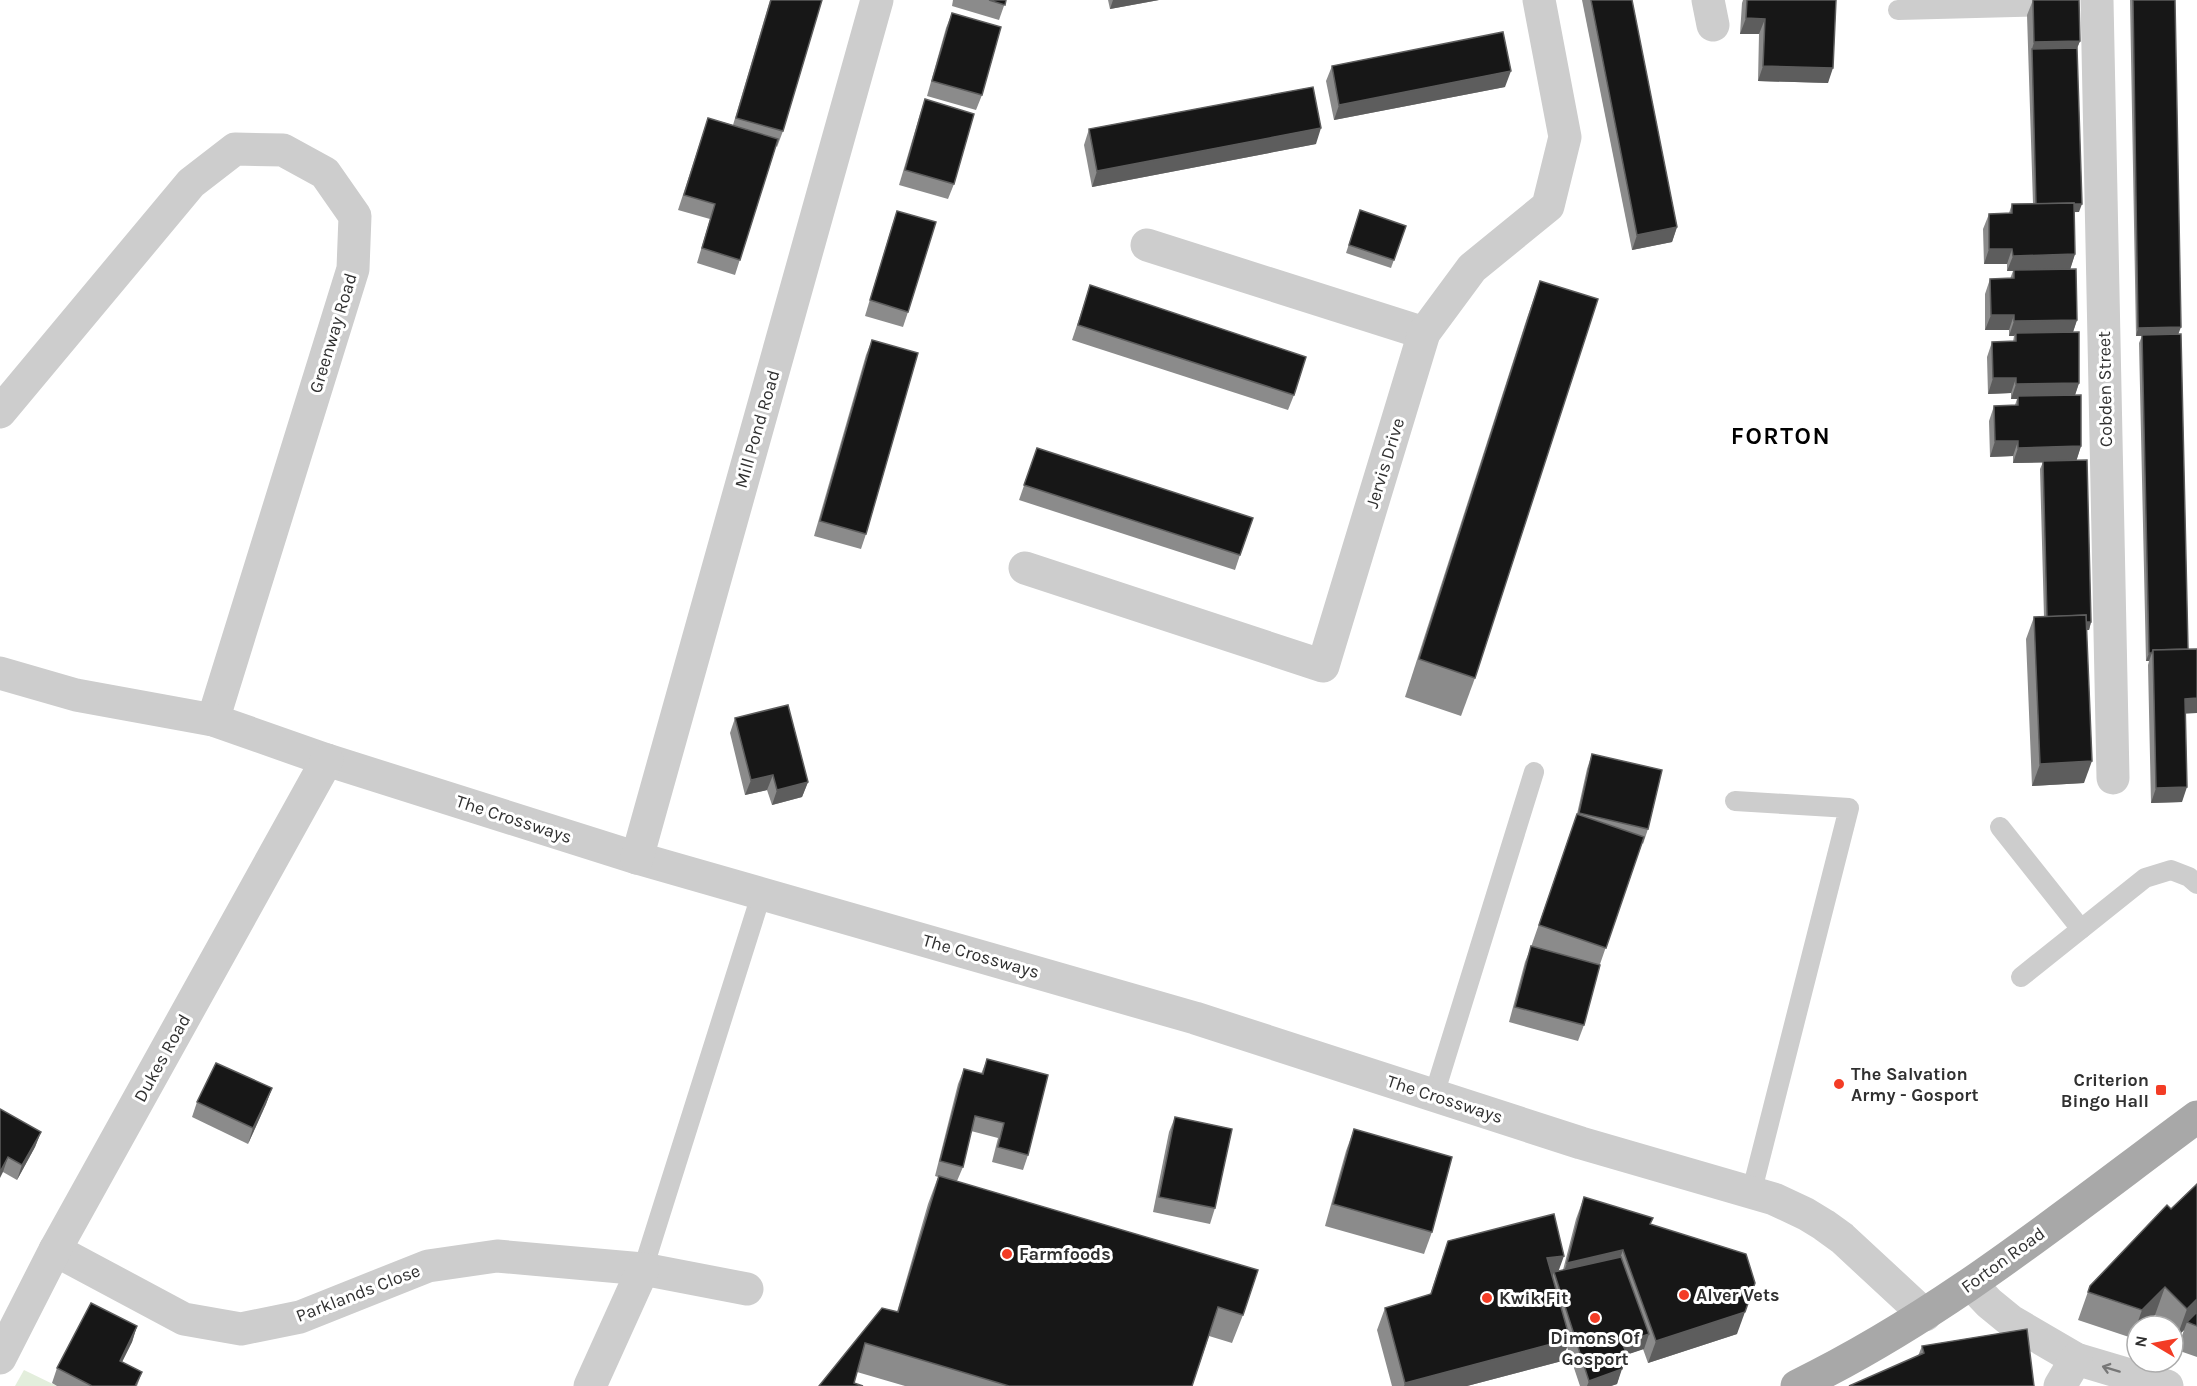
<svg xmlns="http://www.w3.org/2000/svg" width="2197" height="1386" font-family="Karla,sans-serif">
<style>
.green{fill:#e3eedc}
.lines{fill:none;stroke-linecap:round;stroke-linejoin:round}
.lane{stroke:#cdcdcd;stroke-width:20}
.street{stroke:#cdcdcd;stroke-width:33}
.primary{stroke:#a8a8a8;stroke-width:33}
.wall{fill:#8b8b8b}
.shaded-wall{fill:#5d5d5d}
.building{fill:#171717;stroke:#5d5d5d;stroke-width:1.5}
.oneway{stroke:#777}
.poi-dot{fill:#f33c25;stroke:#fff;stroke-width:2}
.labels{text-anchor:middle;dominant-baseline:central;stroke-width:6;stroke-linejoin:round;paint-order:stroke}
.street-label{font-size:18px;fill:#303030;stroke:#fff}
.poi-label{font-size:18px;font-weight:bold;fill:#303030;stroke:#fff;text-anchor:start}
.district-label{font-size:24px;font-weight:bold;letter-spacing:1.5px;fill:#000;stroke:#fff}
</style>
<rect width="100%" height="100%" fill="#fff"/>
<polygon class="green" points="24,1370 57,1386 15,1386"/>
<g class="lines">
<g class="lane">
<polyline points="1898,10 2057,6"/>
<polyline points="1735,801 1849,808 1751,1194"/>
<polyline points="2000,827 2081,929"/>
<polyline points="2021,977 2145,878 2171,870 2189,877 2197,884"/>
<polyline points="1434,1095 1534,772"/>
<polyline points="643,1269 762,892"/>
</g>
<g class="street">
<polyline points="1708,0 1713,25"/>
<polyline points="2097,0 2113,778"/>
<polyline points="1147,245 1424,333"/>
<polyline points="0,412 191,183 235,149 283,150 325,173 355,216 353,269 213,720"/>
<polyline points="1025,568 1323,666 1424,333 1472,268 1548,206 1565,137 1539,0"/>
<polyline points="0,673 76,695 213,720 327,760 637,858 1195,1018 1581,1143 1774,1199 1806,1214 1824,1225 1842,1238 1925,1315"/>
<polyline points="637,858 877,0"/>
<polyline points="55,1250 184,1319 241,1329 300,1317 428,1266 497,1256 643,1269 747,1289"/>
<polyline points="1971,1284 1989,1303 2011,1321 2076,1359 2167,1386"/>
<polyline points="0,1358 55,1250 327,760"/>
<polyline points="590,1386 643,1269"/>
<polyline points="2060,1386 2076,1359"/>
</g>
<path class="primary" d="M 1797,1386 C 1943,1315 2067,1213 2197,1117"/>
</g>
<g class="wall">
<polygon points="770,0 822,0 783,131 777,147 776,146 735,275 697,263 710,219 678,210 708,118 733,125"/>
<polygon points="953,0 1006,0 999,20 952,6"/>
<polygon points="1108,0 1159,0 1110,9"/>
<polygon points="1582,0 1632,0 1677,227 1672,242 1632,250"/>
<polygon points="1743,0 1836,0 1828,83 1758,81 1759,34 1740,34 1742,3"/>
<polygon points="2033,0 2080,41 2077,48 2079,212 2074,212 2075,254 2070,269 2077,320 2073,332 2079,383 2075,395 2081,446 2076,461 2091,622 2089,630 2087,630 2084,783 2032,786 2026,639 2034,617 2044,617 2040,469 2043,462 2013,463 2013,456 1990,457 1989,421 1994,406 2015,405 2017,399 2011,399 2011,393 1988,394 1987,357 1992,342 2013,342 2014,336 2009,336 2009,330 1985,330 1985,294 1990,279 2010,279 2013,271 2007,271 2007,264 1984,264 1983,229 1989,214 2009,213 2012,204 2033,204 2027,15"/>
<polygon points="2130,0 2175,0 2178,334 2185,714 2182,802 2151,803 2148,665 2149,661 2146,661 2139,343 2142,336 2136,336"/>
<polygon points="952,13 982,95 976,110 927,96 946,28"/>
<polygon points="1332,66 1505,87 1334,120 1326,81"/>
<polygon points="925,99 954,184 948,199 899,185 920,114"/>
<polygon points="1089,129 1316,144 1092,187 1084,145"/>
<polygon points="1360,210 1406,226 1391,268 1346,253"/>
<polygon points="897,211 908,312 903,327 865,316 892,226"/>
<polygon points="1540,281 1475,678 1461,716 1405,697 1527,318"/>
<polygon points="1090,286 1294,395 1288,410 1072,340"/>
<polygon points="872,340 866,534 861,549 814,536 866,355"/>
<polygon points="1037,448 1240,555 1235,570 1019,500"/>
<polygon points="735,718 808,782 802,797 772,805 767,790 745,795 730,733"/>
<polygon points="1592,754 1648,829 1643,844 1642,843 1599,967 1584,1025 1578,1041 1509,1022 1525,962 1531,947 1577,814 1587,769"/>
<polygon points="987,1059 1028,1155 1023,1170 992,1162 998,1138 971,1131 963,1167 957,1181 1243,1315 1232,1343 1209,1336 1192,1386 905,1386 857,1372 854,1383 819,1386 897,1312 928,1204 938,1177 935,1176 958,1084 964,1069 981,1074"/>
<polygon points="272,1088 266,1104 248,1144 192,1117 197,1102"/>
<polygon points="0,1109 41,1132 35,1147 17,1180 3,1172"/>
<polygon points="1175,1117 1215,1208 1210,1224 1153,1212 1169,1132"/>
<polygon points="1354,1129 1432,1232 1424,1254 1325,1226 1346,1151"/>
<polygon points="2197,1184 2197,1357 2177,1350 2184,1330 2177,1337 2173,1333 2173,1326 2166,1326 2155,1315 2137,1326 2137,1333 2132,1338 2078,1320 2090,1286"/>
<polygon points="1584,1197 1651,1224 1737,1334 1648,1363 1643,1349 1625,1355 1617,1384 1611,1386 1580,1386 1567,1347 1562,1361 1467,1386 1392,1386 1377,1330 1385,1308 1430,1295 1448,1241 1558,1271 1563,1270 1576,1219"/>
<polygon points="137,1326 132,1342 122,1362 142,1372 137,1386 57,1386 52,1383 57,1368"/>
<polygon points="1922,1346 2034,1386 1918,1356"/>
</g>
<g class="shaded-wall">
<polygon points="1113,0 1159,0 1110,9"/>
<polygon points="1746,18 1765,19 1759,34 1740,34"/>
<polygon points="2080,41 2074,56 2032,49 2034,42"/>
<polygon points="1763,66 1833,68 1828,83 1758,81"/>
<polygon points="1511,71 1505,87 1334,120 1339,105"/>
<polygon points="1321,128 1316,144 1092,187 1097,171"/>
<polygon points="2082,204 2079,212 2033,213 2036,205"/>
<polygon points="1677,227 1672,242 1632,250 1637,235"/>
<polygon points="1989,249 2012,249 2007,264 1984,264"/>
<polygon points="2075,254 2070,270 2007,271 2013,256"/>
<polygon points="1991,315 2014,315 2009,330 1985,330"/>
<polygon points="2077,320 2072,335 2016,333 2014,336 2009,336 2014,321"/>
<polygon points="2181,327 2178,335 2136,336 2138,328"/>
<polygon points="1993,378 2016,378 2011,393 1988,394"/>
<polygon points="2079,383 2074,398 2018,396 2017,399 2011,399 2016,384"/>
<polygon points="1995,441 2018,441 2013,456 1990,457"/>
<polygon points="2081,446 2076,462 2013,463 2018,448"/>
<polygon points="2091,622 2089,630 2045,631 2047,623"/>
<polygon points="2149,653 2152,653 2149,661 2146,661"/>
<polygon points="2197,698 2197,713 2180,714 2185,699"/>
<polygon points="2092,761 2084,783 2032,786 2040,764"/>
<polygon points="773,775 767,790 745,795 751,780"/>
<polygon points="808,782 802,797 772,805 777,790"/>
<polygon points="2187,787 2182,802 2151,803 2156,788"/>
<polygon points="272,1088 266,1104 248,1144 253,1128"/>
<polygon points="41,1132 35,1147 17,1180 22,1165"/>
<polygon points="8,1157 3,1172 0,1178 0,1172"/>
<polygon points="1623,1250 1615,1272 1559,1285 1567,1263"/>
<polygon points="1564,1256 1556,1278 1554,1272 1552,1278 1547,1258"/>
<polygon points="2165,1287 2155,1315 2144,1326 2137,1326 2137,1333 2132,1338 2142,1310"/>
<polygon points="2197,1299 2197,1317 2187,1322 2184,1330 2177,1337 2187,1309"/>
<polygon points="1745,1312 1737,1334 1648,1363 1656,1341"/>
<polygon points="137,1326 132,1342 115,1376 120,1361"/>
<polygon points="1649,1334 1644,1349 1617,1358 1622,1343"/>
<polygon points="1570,1339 1562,1361 1467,1386 1404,1386 1405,1383"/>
<polygon points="1622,1369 1617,1384 1611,1386 1587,1386 1589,1381"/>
</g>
<g class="building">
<polygon points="771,0 822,0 783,131 736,118"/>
<polygon points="989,0 1006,0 1005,5"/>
<polygon points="1591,0 1632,0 1677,227 1637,235"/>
<polygon points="1747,0 1836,0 1833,68 1763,66 1765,19 1746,18"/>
<polygon points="2033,0 2079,0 2080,41 2034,42"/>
<polygon points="2133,0 2175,0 2181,327 2138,328"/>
<polygon points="952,13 1001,27 982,95 932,81"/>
<polygon points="1503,32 1511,71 1339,105 1332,66"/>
<polygon points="2077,48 2082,204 2074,204 2074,203 2036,204 2032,49"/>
<polygon points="1313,87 1321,128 1097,171 1089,129"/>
<polygon points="925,99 974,114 954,184 905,170"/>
<polygon points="708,118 778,139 740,260 702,248 715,204 684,195"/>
<polygon points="2074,203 2075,254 2013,256 2012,249 1989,249 1989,214 2012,213 2012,204"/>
<polygon points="1360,210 1406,226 1394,260 1349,245"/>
<polygon points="897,211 936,222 908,312 870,300"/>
<polygon points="2076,269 2077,320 2014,321 2014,315 1991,315 1990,279 2014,278 2014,270"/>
<polygon points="1540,281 1598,299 1475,678 1419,659"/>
<polygon points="1090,285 1306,357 1294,395 1078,325"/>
<polygon points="2079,332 2079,383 2016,384 2016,378 1993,378 1992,342 2016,341 2016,333"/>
<polygon points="2181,334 2188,649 2153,650 2152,653 2149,653 2142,335"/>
<polygon points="872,340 918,353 866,534 820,521"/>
<polygon points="2081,395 2081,446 2018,448 2018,441 1995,441 1994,406 2018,405 2018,396"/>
<polygon points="1037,448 1253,518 1240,555 1024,485"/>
<polygon points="2087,460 2091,622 2086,622 2086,615 2047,617 2043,461"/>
<polygon points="2086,615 2092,761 2040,764 2034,617"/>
<polygon points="2197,649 2197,698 2185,699 2187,787 2156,788 2153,650"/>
<polygon points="788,705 808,782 777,790 773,775 751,780 735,718"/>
<polygon points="1592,754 1662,770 1648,829 1579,813"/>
<polygon points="1577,814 1644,837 1606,948 1539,925"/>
<polygon points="1531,946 1600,965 1584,1025 1515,1007"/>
<polygon points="987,1059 1048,1075 1028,1155 998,1147 1004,1123 975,1116 963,1167 940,1161 964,1069 983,1074"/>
<polygon points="216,1063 272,1088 253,1128 197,1102"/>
<polygon points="0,1109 41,1132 22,1165 8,1157 0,1172"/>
<polygon points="1175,1117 1232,1129 1215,1208 1159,1197"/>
<polygon points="1354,1129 1452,1157 1432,1232 1333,1204"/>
<polygon points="939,1176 1258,1270 1243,1315 1218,1307 1192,1386 1009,1386 865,1343 854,1383 863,1386 819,1386 882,1308 898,1312"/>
<polygon points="2197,1184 2197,1299 2187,1309 2165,1287 2142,1310 2088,1292 2090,1286 2167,1205 2171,1209"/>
<polygon points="1584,1197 1653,1218 1650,1224 1746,1254 1755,1283 1745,1312 1656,1341 1623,1250 1567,1263"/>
<polygon points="1554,1214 1564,1256 1547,1258 1570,1339 1405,1383 1385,1308 1431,1294 1448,1241"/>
<polygon points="1621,1257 1649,1334 1622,1343 1626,1352 1622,1369 1589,1381 1554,1272"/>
<polygon points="91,1303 137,1326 120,1361 142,1372 135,1386 92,1386 57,1368"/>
<polygon points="2197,1312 2197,1326 2187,1322"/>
<polygon points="2027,1329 2034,1386 1849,1386 1924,1353 1922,1346"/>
</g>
<defs><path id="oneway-shaft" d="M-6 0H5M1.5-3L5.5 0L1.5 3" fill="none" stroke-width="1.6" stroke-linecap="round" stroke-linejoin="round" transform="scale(1.5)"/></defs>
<use class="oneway" href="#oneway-shaft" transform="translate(2111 1369) rotate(-163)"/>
<g class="poi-dot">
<circle cx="1839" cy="1084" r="6"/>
<rect x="2155" y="1084" width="12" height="12" rx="3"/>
<circle cx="1007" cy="1254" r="6"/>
<circle cx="1684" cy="1295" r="6"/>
<circle cx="1487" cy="1298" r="6"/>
<circle cx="1595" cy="1318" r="6"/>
</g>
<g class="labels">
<g class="street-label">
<text transform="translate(333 333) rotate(-73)">Greenway Road</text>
<text transform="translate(2105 389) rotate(-91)">Cobden Street</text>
<text transform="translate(757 429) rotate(-74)">Mill Pond Road</text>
<text transform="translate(1385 463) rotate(-73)">Jervis Drive</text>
<text transform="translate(514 819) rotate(18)">The Crossways</text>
<text transform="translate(981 956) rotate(16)">The Crossways</text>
<text transform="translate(162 1058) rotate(-61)">Dukes Road</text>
<text transform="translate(1445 1099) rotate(18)">The Crossways</text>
<text transform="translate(2003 1260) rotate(-36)">Forton Road</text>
<text transform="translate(358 1293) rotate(-21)">Parklands Close</text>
</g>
<g class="poi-label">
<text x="1851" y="1074">The Salvation<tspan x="1851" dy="21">Army - Gosport</tspan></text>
<text x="2149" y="1080" text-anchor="end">Criterion<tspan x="2149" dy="21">Bingo Hall</tspan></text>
<text x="1019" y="1254">Farmfoods</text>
<text x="1696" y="1295">Alver Vets</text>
<text x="1499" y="1298">Kwik Fit</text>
<text x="1595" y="1338" text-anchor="middle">Dimons Of<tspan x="1595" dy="21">Gosport</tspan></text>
</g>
<g class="district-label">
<text x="1781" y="436">FORTON</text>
</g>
</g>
<g transform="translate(2155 1344) rotate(280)"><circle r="28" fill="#ffffff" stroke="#acacac" stroke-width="1.5"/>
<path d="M0-4.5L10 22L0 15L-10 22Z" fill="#f33c25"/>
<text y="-9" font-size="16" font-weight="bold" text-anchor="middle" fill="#303030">N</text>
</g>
</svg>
